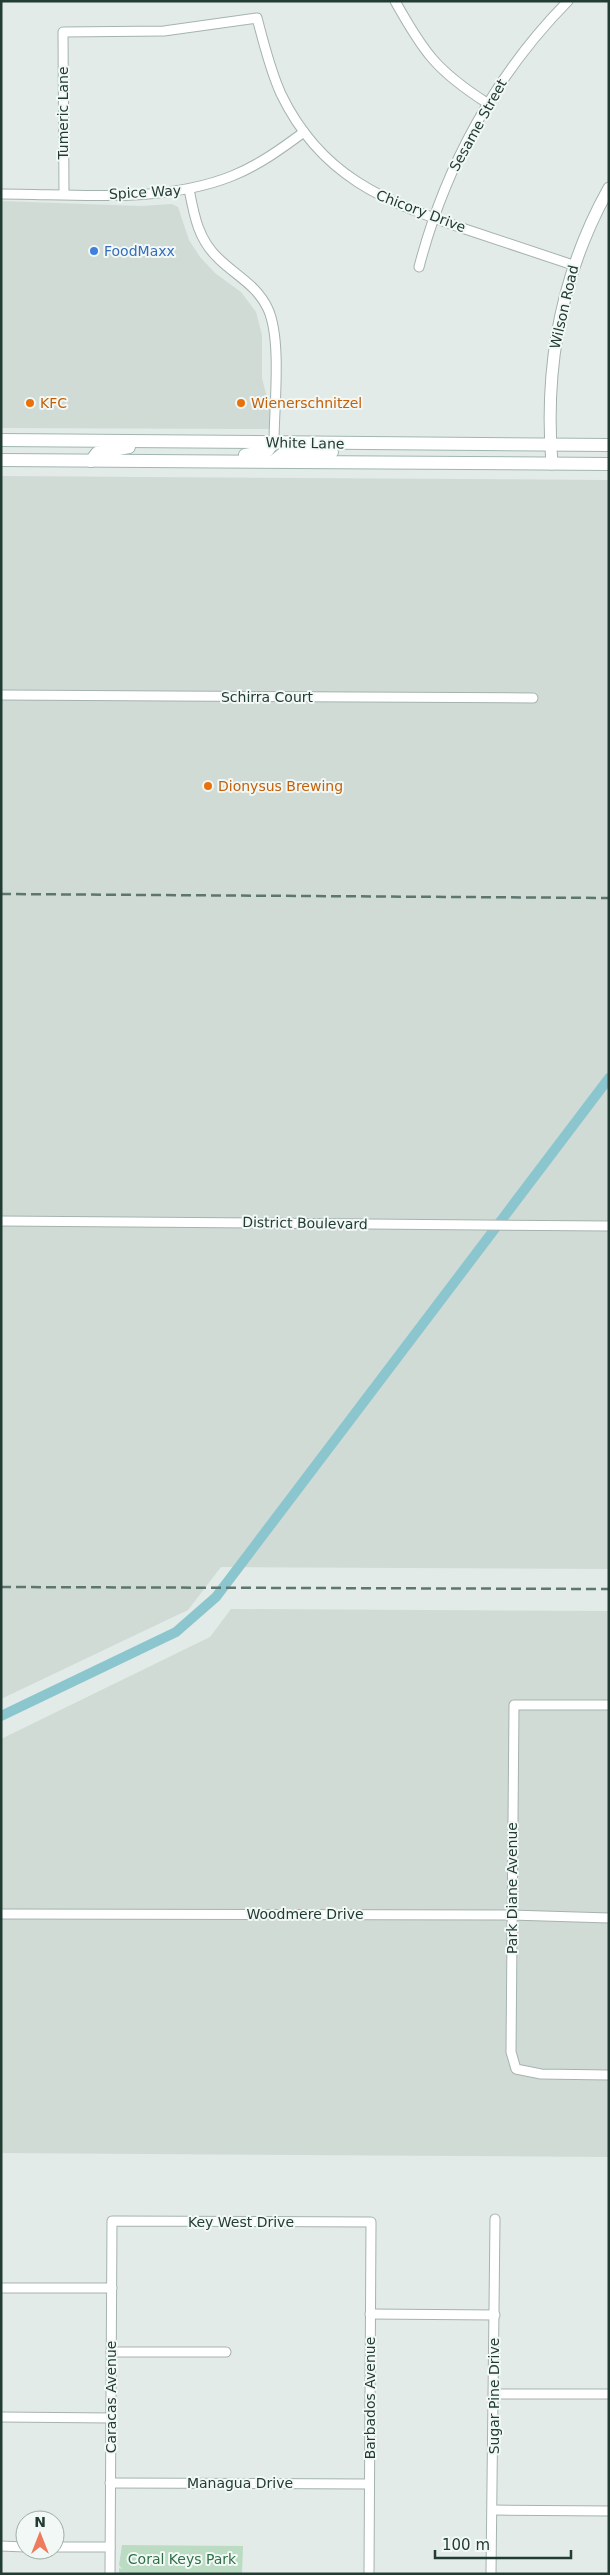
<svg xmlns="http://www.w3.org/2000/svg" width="610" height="2575" font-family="'DejaVu Sans',sans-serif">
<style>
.built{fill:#d0dbd6}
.green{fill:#bbdcc3}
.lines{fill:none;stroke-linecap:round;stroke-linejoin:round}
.canal{stroke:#8bc6cf;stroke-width:10}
.minor-casing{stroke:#a5b3ae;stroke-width:11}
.tertiary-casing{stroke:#a5b3ae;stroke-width:13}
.secondary-casing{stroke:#a0b7ae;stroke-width:14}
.minor{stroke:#fff;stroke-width:9}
.tertiary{stroke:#fff;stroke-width:11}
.secondary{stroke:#fff;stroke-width:12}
.rail{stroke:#5d776f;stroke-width:2.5;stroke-dasharray:10 5;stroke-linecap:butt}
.shop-dot{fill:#3f7fe0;stroke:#f2f8f5;stroke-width:2}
.food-dot{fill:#e8710a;stroke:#f2f8f5;stroke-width:2}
.labels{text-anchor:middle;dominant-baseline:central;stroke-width:4;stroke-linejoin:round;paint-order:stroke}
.street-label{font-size:14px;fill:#223c34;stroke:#f2f8f5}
.shop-label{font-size:14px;fill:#366cbe;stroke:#f2f8f5;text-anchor:start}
.food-label{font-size:14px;fill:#c56008;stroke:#f2f8f5;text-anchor:start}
.park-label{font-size:14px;fill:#2e7146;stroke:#f2f8f5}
</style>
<rect width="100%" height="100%" fill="#e2ebe7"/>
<g class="built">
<polygon points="1,201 141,206 172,204 178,207 189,240 200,257 215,273 241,292 256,312 262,335 262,378 275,429 1,428"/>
<polygon points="1,476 609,480 609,1569 221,1567 188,1610 1,1699"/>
<polygon points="231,1609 609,1611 609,2157 1,2153 1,1739 210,1637"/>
</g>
<polygon class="green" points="122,2545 243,2546 242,2574 119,2574 119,2568 122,2569 119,2565"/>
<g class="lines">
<polyline class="canal" points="1,1716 176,1632 216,1597 609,1078"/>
<g class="minor-casing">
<g id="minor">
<path d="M 395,1 C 424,53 437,71 487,103"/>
<path d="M 189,189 C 194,215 198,239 218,258 C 236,276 257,285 268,309 C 282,340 274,407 274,442"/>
<path d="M 1,194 C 76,194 162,204 232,176 C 259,165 281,149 304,132"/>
<path d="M 64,194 L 63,32 L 164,31 L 257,18 C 264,44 270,70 281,94 C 321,177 384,201 465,229 C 501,241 537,253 573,265"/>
<path d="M 419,267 C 445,167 495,75 568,1"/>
<polyline points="1,695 533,698"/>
<polyline points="1,1221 609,1226"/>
<polyline points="609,1705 514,1705 511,2052 516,2069 541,2074 609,2075"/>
<polyline points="1,1914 511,1915 609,1918"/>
<polyline points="1,2288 112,2288"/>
<polyline points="370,2314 495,2315"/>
<polyline points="111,2352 226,2352"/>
<polyline points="494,2394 609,2394"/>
<polyline points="1,2417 111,2418"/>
<polyline points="110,2483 369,2484"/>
<polyline points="493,2510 609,2511"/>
<polyline points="1,2546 25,2547"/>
<polyline points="55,2547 110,2547"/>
<polyline points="110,2574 112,2221 371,2222 369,2574"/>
<polyline points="491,2574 495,2219"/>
</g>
</g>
<g class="tertiary-casing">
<path id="tertiary" d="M 552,464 C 544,366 561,274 609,188"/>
</g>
<g class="secondary-casing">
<g id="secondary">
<polyline points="1,440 609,445"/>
<polyline points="245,455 267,451 274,442"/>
<polyline points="1,460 609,464"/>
<polyline points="91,461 97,453 129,447"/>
<polyline points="274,461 284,453 332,452"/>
</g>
</g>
<use href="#minor" class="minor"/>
<use href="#tertiary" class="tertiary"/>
<use href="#secondary" class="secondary"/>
<g class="rail">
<polyline points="1,894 609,898"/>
<polyline points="1,1587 609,1589"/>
</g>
</g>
<circle class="shop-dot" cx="94" cy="251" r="5"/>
<g class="food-dot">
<circle cx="30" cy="403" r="5"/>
<circle cx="241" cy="403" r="5"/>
<circle cx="208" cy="786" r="5"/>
</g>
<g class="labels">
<g class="street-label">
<text transform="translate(63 113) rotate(-90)">Tumeric Lane</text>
<text transform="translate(478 125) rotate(-61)">Sesame Street</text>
<text transform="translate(145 192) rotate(-3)">Spice Way</text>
<text transform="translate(421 211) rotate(21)">Chicory Drive</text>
<text transform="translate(564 307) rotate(-77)">Wilson Road</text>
<text transform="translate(305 443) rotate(1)">White Lane</text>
<text x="267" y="697">Schirra Court</text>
<text transform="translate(305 1223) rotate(1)">District Boulevard</text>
<text transform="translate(512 1888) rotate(-90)">Park Diane Avenue</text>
<text x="305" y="1914">Woodmere Drive</text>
<text x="241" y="2222">Key West Drive</text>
<text transform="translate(494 2396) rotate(-90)">Sugar Pine Drive</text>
<text transform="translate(111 2397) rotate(-90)">Caracas Avenue</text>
<text transform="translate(370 2398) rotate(-90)">Barbados Avenue</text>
<text x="240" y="2483">Managua Drive</text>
</g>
<g class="shop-label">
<text x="104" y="251">FoodMaxx</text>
</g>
<g class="food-label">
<text x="40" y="403">KFC</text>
<text x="251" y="403">Wienerschnitzel</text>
<text x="218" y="786">Dionysus Brewing</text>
</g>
<g class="park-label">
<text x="182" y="2559">Coral Keys Park</text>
</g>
</g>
<rect width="610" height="2575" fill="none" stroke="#223c34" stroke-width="5"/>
<g transform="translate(40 2535)"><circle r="24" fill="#f2f8f5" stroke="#9fada8"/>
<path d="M0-4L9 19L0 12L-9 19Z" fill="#ed7c5e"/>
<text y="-8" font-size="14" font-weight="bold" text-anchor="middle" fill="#223c34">N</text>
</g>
<path d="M435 2550v8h136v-8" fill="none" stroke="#223c34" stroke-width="2.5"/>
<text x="442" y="2550" font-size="15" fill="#223c34" stroke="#f2f8f5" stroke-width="4" paint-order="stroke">100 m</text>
</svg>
